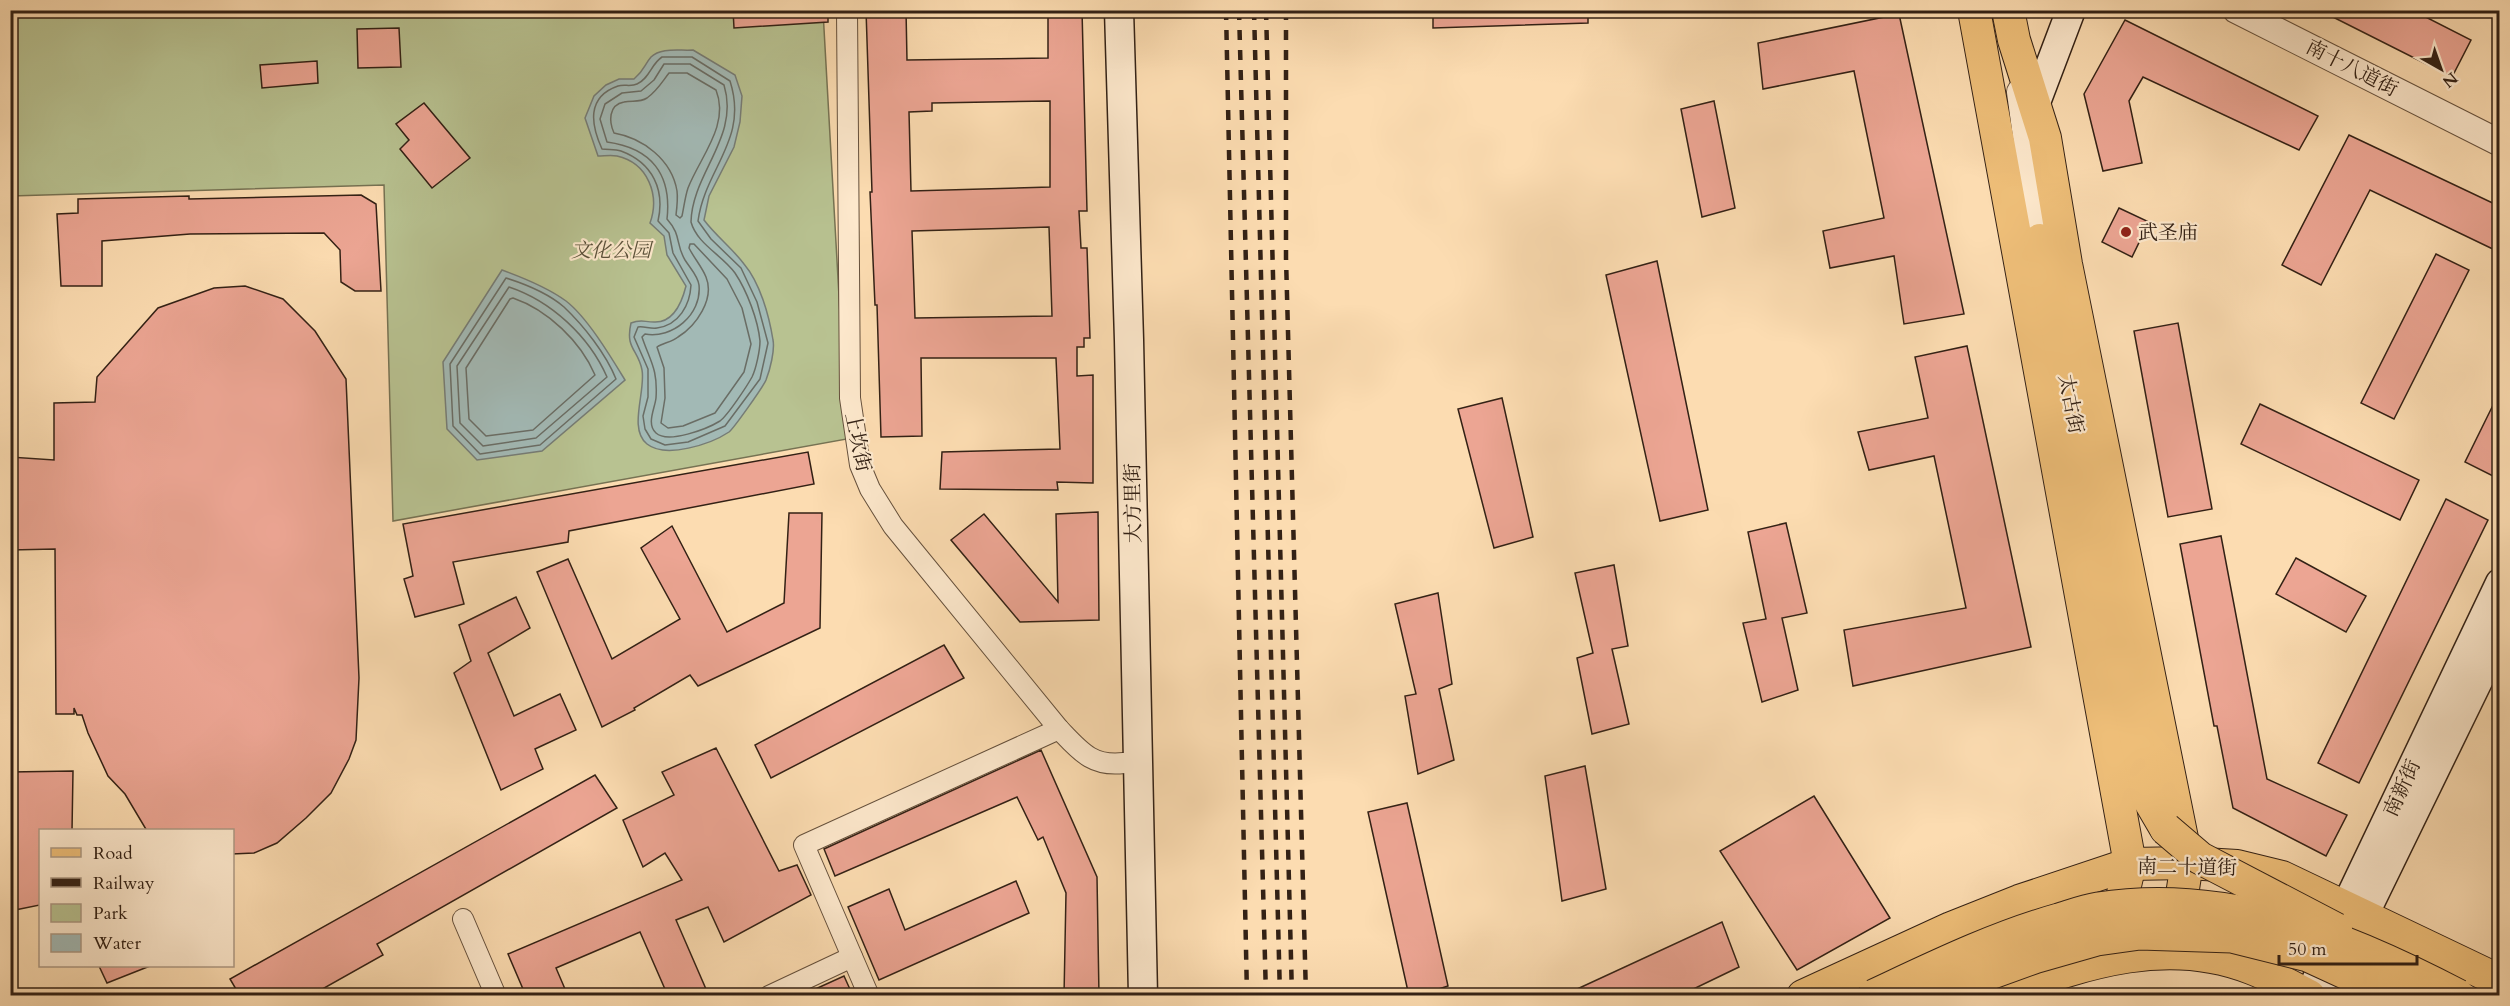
<svg xmlns="http://www.w3.org/2000/svg" width="2510" height="1006" font-family="Cardo,'Noto Serif SC',serif">
<style>
.green{fill:#b8c291;stroke:#767253;stroke-width:1.5}
.water{fill:#a2b9b5;stroke:#767c75;stroke-width:1.5}
.lines{fill:none;stroke-linecap:round;stroke-linejoin:round}
.shore{stroke:#6a6d65;stroke-width:1.5}
.building{fill:#eca593;stroke:#332115;stroke-width:1.5;fill-rule:evenodd}
.minor-casing{stroke:#65503c;stroke-width:22}
.tertiary-casing{stroke:#65503c;stroke-width:28}
.secondary-casing{stroke:#332115;stroke-width:31}
.primary-casing{stroke:#332115;stroke-width:34}
.minor{stroke:#fde8cc;stroke-width:20}
.tertiary{stroke:#fde8cc;stroke-width:26}
.secondary{stroke:#fde8cc;stroke-width:28}
.primary{stroke:#eebe78;stroke-width:32}
.rail{stroke:#332115;stroke-width:4.5;stroke-dasharray:10 10;stroke-linecap:butt}
.primary-bridge-casing{stroke:#332115;stroke-width:34;stroke-linecap:butt}
.trunk-bridge-casing{stroke:#332115;stroke-width:35;stroke-linecap:butt}
.primary-bridge{stroke:#eebe78;stroke-width:32}
.trunk-bridge{stroke:#eebe78;stroke-width:33}
.poi-dot{fill:#8f2418;stroke:#fde8cc;stroke-width:2}
.labels{text-anchor:middle;dominant-baseline:central;stroke-width:4.5;stroke-linejoin:round;paint-order:stroke}
.street-label{font-size:20px;fill:#332115;stroke:#fde8cc}
.poi-label{font-size:20px;fill:#332115;stroke:#fde8cc;text-anchor:start}
.park-label{font-size:20px;font-style:italic;fill:#5b513a;stroke:#fde8cc}
</style>
<rect width="100%" height="100%" fill="#fcdcb1"/>
<filter id="stains"><feTurbulence type="fractalNoise" baseFrequency=".00333" numOctaves="4"/><feColorMatrix values="0 0 0 0 .2 0 0 0 0 .09 0 0 0 0 .02 0 0 0 .5 -.17"/></filter>
<radialGradient id="worn" r=".72"><stop offset=".6" stop-color="#630" stop-opacity="0"/><stop offset="1" stop-color="#630" stop-opacity=".3"/></radialGradient>
<polygon class="green" points="10,11 823,11 847,439 393,521 384,185 11,196"/>
<g class="water">
<path d="M 693,50 L 735,75 L 742,96 L 740,122 L 734,147 L 709,196 L 704,220 C 716,236 732,248 744,264 C 760,283 769,315 773,340 C 775,350 770,370 766,380 C 763,387 734,428 729,432 C 711,444 666,459 647,444 C 628,429 646,391 642,370 C 638,349 625,349 631,323 C 641,319 644,322 654,322 C 674,323 682,302 686,286 L 667,255 L 664,236 L 650,223 C 660,195 648,163 617,156 C 611,155 604,156 598,156 L 585,118 L 594,96 L 606,85 L 619,79 L 634,79 C 645,70 644,65 651,57 C 661,47 680,51 693,50 Z"/>
<path d="M 502,270 C 524,278 547,287 566,301 C 587,317 611,357 625,380 L 542,451 L 477,460 L 447,429 L 443,362 Z"/>
</g>
<g class="lines">
<g class="shore">
<path d="M 662,57 L 692,57 L 730,81 C 749,140 705,168 698,221 L 711,239 L 741,268 L 757,302 L 768,343 L 760,379 L 725,426 L 688,442 L 665,445 L 651,439 L 645,429 L 643,416 L 648,397 L 648,369 L 634,337 L 638,327 C 644,326 650,329 657,328 C 679,325 690,305 691,285 L 673,253 L 669,233 L 658,221 C 665,190 653,163 621,151 C 615,149 608,150 602,149 C 591,125 586,97 618,86 C 624,84 631,87 637,84 C 650,78 651,64 662,57 Z"/>
<path d="M 664,64 L 690,64 L 724,85 C 740,137 692,173 691,222 C 697,244 722,255 735,273 C 747,291 758,320 760,341 C 760,350 756,369 752,377 C 747,386 728,415 720,421 C 707,429 668,444 656,433 C 646,424 655,408 656,398 C 658,369 650,361 642,337 L 645,334 C 672,339 702,315 699,285 C 698,276 690,268 685,260 C 675,243 682,236 667,219 C 672,174 651,148 607,142 L 600,119 L 605,104 L 622,93 L 641,91 L 654,80 Z"/>
<path d="M 669,73 L 687,73 L 716,90 C 730,125 700,157 688,188 C 685,197 684,207 682,216 L 680,218 L 676,215 C 677,207 678,199 677,191 C 672,160 643,138 614,133 C 609,122 608,105 624,102 C 632,100 639,103 647,98 C 657,91 662,82 669,73 Z"/>
<path d="M 690,244 L 694,244 L 727,279 L 742,308 L 751,344 L 744,372 L 715,413 L 683,426 L 668,428 L 661,423 L 665,398 L 664,368 L 657,347 C 663,343 672,342 678,337 C 696,326 715,299 706,277 C 702,267 694,258 689,248 Z"/>
<path d="M 506,278 C 525,284 549,294 564,307 C 584,326 606,354 616,379 L 540,445 L 480,454 L 453,426 L 450,364 Z"/>
<path d="M 509,287 C 551,301 589,336 607,377 L 536,438 L 483,446 L 460,423 L 457,366 Z"/>
<path d="M 513,298 C 548,310 581,342 595,375 L 533,430 L 486,436 L 469,419 L 466,368 L 510,299 Z"/>
</g>
</g>
<g class="building">
<polygon points="733,10 828,10 828,22 734,28"/>
<path d="M 866,10 L 906,10 L 907,60 L 1048,58 L 1048,10 L 1082,10 L 1087,211 L 1079,211 L 1081,248 L 1087,248 L 1090,338 L 1084,338 L 1084,347 L 1077,347 L 1077,376 L 1093,375 L 1093,483 L 1057,482 L 1058,490 L 940,489 L 942,452 L 1060,449 L 1056,358 L 921,358 L 922,436 L 881,437 L 877,305 L 875,305 L 870,192 L 872,192 ZM 1050,101 L 1050,187 L 911,191 L 909,112 L 932,111 L 932,103 ZM 1049,227 L 1052,316 L 915,318 L 912,231 Z"/>
<polygon points="1433,10 1588,10 1588,23 1433,28"/>
<polygon points="2319,10 2412,10 2471,40 2452,77"/>
<polygon points="1899,14 1964,314 1904,324 1894,256 1830,268 1823,231 1884,218 1854,71 1763,89 1758,43"/>
<polygon points="2125,20 2318,116 2299,150 2143,77 2129,101 2142,163 2103,171 2084,94"/>
<polygon points="399,28 401,67 358,68 357,29"/>
<polygon points="317,61 318,83 262,88 260,65"/>
<polygon points="1714,101 1735,208 1702,217 1681,109"/>
<polygon points="424,103 470,158 432,188 400,149 409,140 396,124"/>
<polygon points="2349,135 2499,206 2499,252 2370,190 2321,285 2282,265"/>
<polygon points="361,195 376,204 381,291 355,291 341,282 340,250 324,233 190,234 102,241 102,286 61,286 57,214 78,213 78,199 189,196 189,199"/>
<polygon points="2119,208 2149,222 2132,257 2102,242"/>
<polygon points="2436,254 2469,270 2394,419 2361,403"/>
<polygon points="1657,261 1708,510 1660,521 1606,275"/>
<polygon points="245,286 283,299 315,331 346,379 359,678 356,740 349,759 331,793 306,818 277,843 254,853 232,854 232,831 147,831 125,794 108,776 88,733 82,715 77,715 74,708 74,714 56,714 55,549 10,550 10,457 54,460 54,403 95,402 97,377 158,308 214,288"/>
<polygon points="2178,323 2212,509 2168,517 2134,331"/>
<polygon points="1967,346 2031,647 1853,686 1844,630 1966,608 1934,456 1869,470 1858,432 1928,418 1915,357"/>
<polygon points="2499,393 2499,479 2465,462"/>
<polygon points="1502,398 1533,537 1494,548 1458,409"/>
<polygon points="2260,404 2419,480 2400,520 2241,444"/>
<polygon points="808,452 814,484 569,531 568,542 453,562 464,604 415,617 404,579 413,576 403,524"/>
<polygon points="2446,499 2488,520 2359,783 2318,763"/>
<polygon points="1098,512 1099,620 1020,622 951,540 984,514 1058,602 1056,514"/>
<polygon points="789,513 822,513 820,628 698,686 690,675 634,708 635,710 602,727 537,572 568,559 612,659 680,619 641,548 672,526 727,632 784,603"/>
<polygon points="1786,523 1807,613 1782,618 1798,690 1762,702 1743,623 1766,619 1748,532"/>
<polygon points="2221,536 2267,779 2347,815 2326,856 2233,808 2217,726 2214,726 2180,544"/>
<polygon points="2296,558 2366,596 2346,632 2276,594"/>
<polygon points="1614,565 1628,646 1612,649 1629,724 1592,734 1577,658 1593,653 1575,573"/>
<polygon points="1438,593 1452,684 1439,689 1454,760 1418,774 1405,696 1416,694 1395,604"/>
<polygon points="516,597 530,628 488,653 514,716 560,694 576,730 535,749 543,769 501,790 454,673 471,661 459,625"/>
<polygon points="944,645 964,678 771,778 755,745"/>
<polygon points="716,748 779,871 797,865 811,895 724,942 708,907 676,920 709,996 668,996 640,932 556,968 568,996 526,996 508,954 682,880 665,853 643,867 623,820 674,795 662,772"/>
<polygon points="1041,750 1097,877 1099,996 1064,996 1066,893 1043,837 1038,840 1017,797 835,876 824,849"/>
<polygon points="1585,766 1606,889 1562,901 1545,776"/>
<polygon points="73,771 72,831 40,831 40,905 10,911 10,772"/>
<polygon points="595,775 617,808 377,944 383,955 310,996 240,996 230,979"/>
<polygon points="1814,796 1890,918 1797,970 1720,851"/>
<polygon points="1407,803 1448,986 1417,996 1409,996 1368,812"/>
<polygon points="1016,881 1029,913 879,980 848,907 889,889 905,930"/>
<polygon points="1722,922 1739,967 1679,996 1562,996"/>
<polygon points="99,966 150,966 107,983"/>
<polygon points="844,976 853,996 800,996"/>
</g>
<g class="lines">
<g class="minor-casing">
<g id="minor">
<path d="M 847,10 L 850,398 L 860,465 L 870,489 L 893,526 L 1059,729 C 1080,751 1092,767 1124,763"/>
<polyline points="463,919 496,996"/>
<polyline points="769,996 852,957"/>
<polyline points="869,996 804,845 1059,729"/>
</g>
</g>
<g class="tertiary-casing">
<g id="tertiary">
<polyline points="2236,10 2500,143"/>
<polyline points="2020,92 2040,240"/>
</g>
</g>
<g class="secondary-casing">
<g id="secondary">
<polyline points="1119,10 1129,340 1143,996"/>
<polyline points="2035,105 2071,10"/>
<polyline points="2310,996 2346,906 2500,583"/>
<polyline points="2333,996 2364,915 2500,636"/>
</g>
</g>
<g class="primary-casing">
<g id="primary">
<polyline points="1974,10 2130,864 2108,958"/>
<polyline points="2008,10 2014,40 2045,138 2066,264 2187,863 2173,952"/>
<polyline points="2040,240 2146,789 2149,800 2166,829"/>
<polyline points="1803,996 1951,928 2019,901 2130,864 2187,863 2237,866 2282,877 2500,981"/>
<path d="M 1991,996 C 2076,967 2161,933 2251,968 C 2270,975 2290,986 2309,996"/>
</g>
</g>
<use href="#minor" class="minor"/>
<use href="#tertiary" class="tertiary"/>
<use href="#secondary" class="secondary"/>
<use href="#primary" class="primary"/>
<g class="rail">
<polyline points="1226,10 1247,996"/>
<polyline points="1239,10 1266,996"/>
<polyline points="1254,10 1280,996"/>
<polyline points="1266,10 1292,996"/>
<polyline points="1286,10 1286,258 1306,996"/>
</g>
<g class="primary-bridge-casing">
<polyline id="primary-bridge" points="2166,829 2200,858 2336,929"/>
</g>
<g class="trunk-bridge-casing">
<g id="trunk-bridge">
<path d="M 1874,996 C 1934,968 1995,938 2059,920 C 2072,916 2085,911 2098,909 C 2228,889 2345,937 2458,996"/>
<polyline points="1935,996 1962,983 2034,957 2097,939 2140,933 2232,936 2308,955 2397,996"/>
</g>
</g>
<use href="#primary-bridge" class="primary-bridge"/>
<use href="#trunk-bridge" class="trunk-bridge"/>
</g>
<circle class="poi-dot" cx="2126" cy="232" r="6"/>
<g class="labels">
<g class="street-label">
<text transform="translate(2352 68) rotate(27)">南十八道街</text>
<text transform="translate(2071 404) rotate(79)">太古街</text>
<text transform="translate(858 442) rotate(78)">上坎街</text>
<text transform="translate(1133 503) rotate(-91)">大方里街</text>
<text transform="translate(2402 788) rotate(-65)">南新街</text>
<text transform="translate(2187 867) rotate(1)">南二十道街</text>
</g>
<g class="poi-label">
<text x="2138" y="232">武圣庙</text>
</g>
<g class="park-label">
<text x="611" y="250">文化公园</text>
</g>
</g>
<rect width="2510" height="1006" fill="none" stroke="#fcdcb1" stroke-width="36"/>
<rect x="12" y="12" width="2486" height="982" fill="none" stroke="#332115" stroke-width="3"/>
<rect x="18" y="18" width="2474" height="970" fill="none" stroke="#332115" stroke-width="1.5"/>
<rect x="39" y="829" width="195" height="138" fill="#fde8cc" stroke="#ac9883" stroke-width="1.5"/>
<rect x="51" y="848" width="30" height="9" fill="#eebe78" stroke="#ac9883" stroke-width="1.5"/>
<text x="93" y="859" font-size="18" fill="#332115">Road</text>
<rect x="51" y="878" width="30" height="9" fill="#332115" stroke="#ac9883" stroke-width="1.5"/>
<text x="93" y="889" font-size="18" fill="#332115">Railway</text>
<rect x="51" y="904" width="30" height="18" fill="#b8c291" stroke="#ac9883" stroke-width="1.5"/>
<text x="93" y="919" font-size="18" fill="#332115">Park</text>
<rect x="51" y="934" width="30" height="18" fill="#a2b9b5" stroke="#ac9883" stroke-width="1.5"/>
<text x="93" y="949" font-size="18" fill="#332115">Water</text>
<g transform="translate(2441 69) rotate(140)" stroke="#fde8cc" stroke-width="4.5" paint-order="stroke">
<path d="M0-4.5L10 22L0 15L-10 22Z" fill="#332115"/>
<text y="-9" font-size="16" font-weight="bold" text-anchor="middle" fill="#332115">N</text>
</g>
<path d="M2279 955v9h138v-9" fill="none" stroke="#332115" stroke-width="3"/>
<text x="2288" y="955" font-size="18" fill="#332115" stroke="#fde8cc" stroke-width="4.5" paint-order="stroke">50 m</text>
<rect width="100%" height="100%" filter="url(#stains)"/>
<rect width="100%" height="100%" fill="url(#worn)"/>
</svg>
